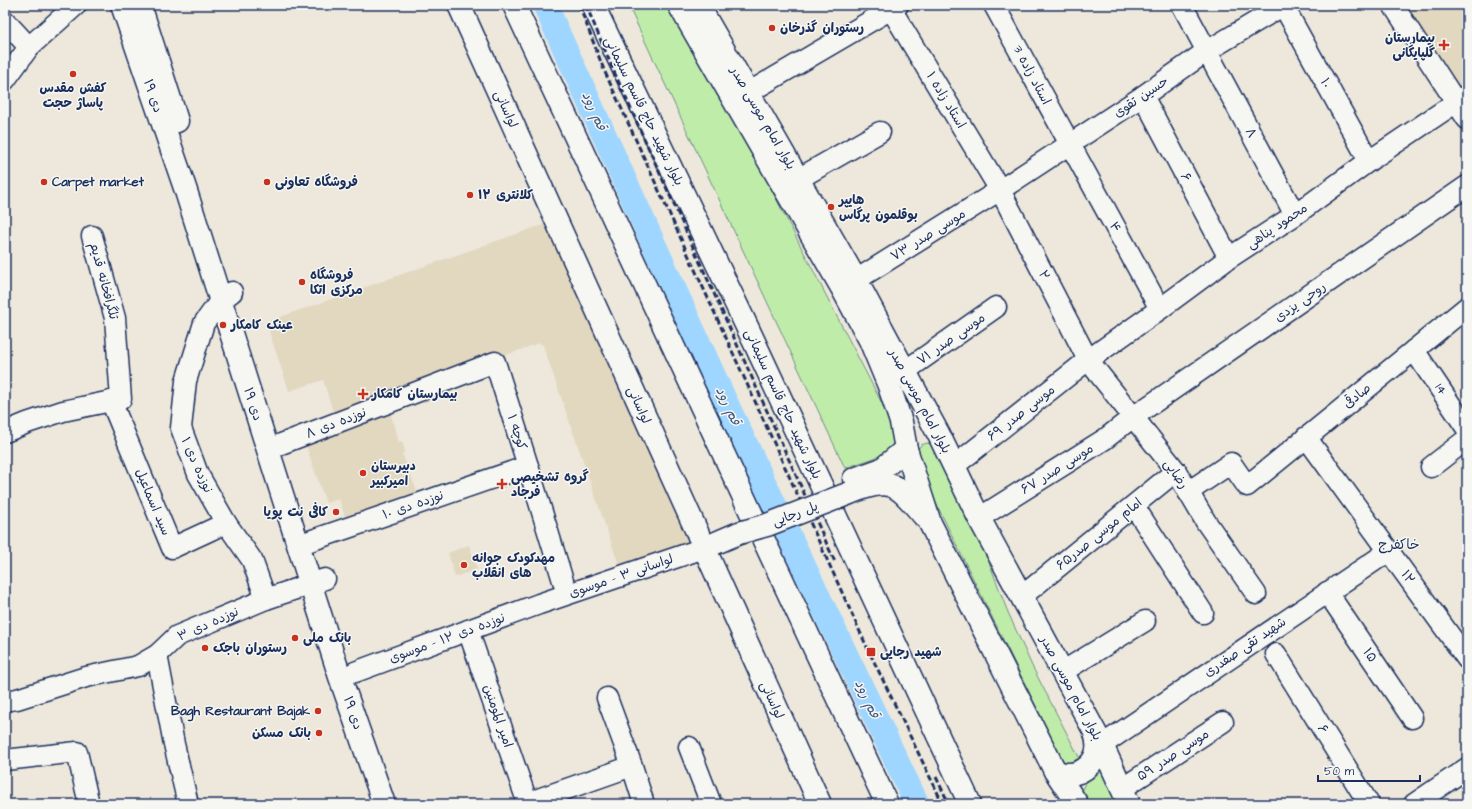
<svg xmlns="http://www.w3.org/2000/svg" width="1472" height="809" font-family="'Architects Daughter','Playpen Sans Arabic',sans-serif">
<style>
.built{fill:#e2d7bf}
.green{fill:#c0ecaa;stroke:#6e8e84}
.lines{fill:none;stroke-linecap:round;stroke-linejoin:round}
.river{stroke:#9fd6ff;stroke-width:25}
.minor-casing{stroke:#1b2f5e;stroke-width:23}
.major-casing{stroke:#1b2f5e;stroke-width:25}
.minor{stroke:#f6f6f2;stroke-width:20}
.major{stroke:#f6f6f2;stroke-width:22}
.rail{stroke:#1b2f5e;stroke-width:3;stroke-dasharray:6 3;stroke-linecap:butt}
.major-bridge-casing{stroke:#1b2f5e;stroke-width:25;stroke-linecap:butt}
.major-bridge{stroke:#f6f6f2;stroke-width:22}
.poi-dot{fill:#c8321e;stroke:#f6f6f2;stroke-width:1.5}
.labels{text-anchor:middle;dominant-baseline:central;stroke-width:3;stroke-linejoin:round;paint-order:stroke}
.poi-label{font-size:13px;font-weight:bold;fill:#1b2f5e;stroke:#f6f6f2;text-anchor:start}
.street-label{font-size:13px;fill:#1b2f5e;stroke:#f6f6f2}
.water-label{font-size:14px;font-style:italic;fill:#3c5986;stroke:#f6f6f2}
.neighbourhood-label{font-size:14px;fill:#1b2f5e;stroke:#f6f6f2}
</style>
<rect width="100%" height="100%" fill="#ede8db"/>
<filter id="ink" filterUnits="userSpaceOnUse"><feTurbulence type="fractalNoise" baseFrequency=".025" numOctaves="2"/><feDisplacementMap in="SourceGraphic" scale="8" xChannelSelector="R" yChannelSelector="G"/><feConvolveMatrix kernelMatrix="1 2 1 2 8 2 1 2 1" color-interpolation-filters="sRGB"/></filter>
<g filter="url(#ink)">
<g class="built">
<polygon points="1399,5 1467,5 1467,84 1456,92"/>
<polygon points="548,223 688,543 620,568 543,345 539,343 335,418 323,380 289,391 266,322"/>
<polygon points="390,412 399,442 402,441 405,452 402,453 418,494 347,522 339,499 326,503 305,443"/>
<polygon points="469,545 477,569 455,577 448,553"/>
</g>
<g class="green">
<polygon points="628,5 669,5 754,156 889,417 895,451 845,468"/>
<polygon points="927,443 934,445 975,525 1007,610 1032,666 1080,759 1072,764 1063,761 929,489 917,450 921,445"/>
<polygon points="1100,762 1116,804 1091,804 1082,790 1084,785 1097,772"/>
</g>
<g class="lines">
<polyline class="river" points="545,5 724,399 917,804"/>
<g class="minor-casing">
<g id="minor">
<polyline points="994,5 1160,309"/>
<polyline points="1182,5 1295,215"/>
<polyline points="1283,5 1369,161"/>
<polyline points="1393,5 1467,119"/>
<polyline points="891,9 1000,190 1088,360 1176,471 1206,522 1256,594"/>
<polyline points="5,21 29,47"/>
<polyline points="5,80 29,47 76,5"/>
<polyline points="748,93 898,5"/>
<polyline points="1143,96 1229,258"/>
<polyline points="798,179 880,132"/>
<polyline points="856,280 1000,190 1143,96 1207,51 1284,5"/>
<polyline points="232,292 220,301 204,323 186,381 181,428 198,474 226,523 252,560 266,599"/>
<polyline points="1414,350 1467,429"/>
<polyline points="905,371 996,307"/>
<polyline points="111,401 172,548 226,523"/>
<polyline points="5,432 27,423 63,411 121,399 115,318 92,236"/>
<polyline points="1306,437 1467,659"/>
<polyline points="268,449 495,362 528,466 567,594"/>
<polyline points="954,466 1088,360 1160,309 1229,258 1295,215 1369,161 1467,95"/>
<polyline points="1431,467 1467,439"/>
<polyline points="1188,492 1231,463 1247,486 1467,307"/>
<polyline points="1134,506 1203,613"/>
<polyline points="979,518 1105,439 1133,417 1467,186"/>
<polyline points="298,545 528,466"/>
<polyline points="1327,592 1412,718"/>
<polyline points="1021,597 1176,471"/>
<polyline points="468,630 528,804"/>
<polyline points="1276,654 1369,804"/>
<polyline points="157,655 174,744 188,804"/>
<polyline points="355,672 539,604 704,548"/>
<polyline points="1062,672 1145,621"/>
<polyline points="607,698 632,766 644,804"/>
<polyline points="5,701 17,699 86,677 138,666 157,655 177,636 266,599 325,579"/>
<polyline points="1102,745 1389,551"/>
<polyline points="689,747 711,804"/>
<polyline points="5,760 77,752 89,804"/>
<polyline points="1123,788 1223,722"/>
<polyline points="524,804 632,766"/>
<polyline points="1414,804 1467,768"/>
</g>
</g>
<g class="major-casing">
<g id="major">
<polyline points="122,5 185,188 340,677 384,804"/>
<polyline points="140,5 177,121"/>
<polyline points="459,5 820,804"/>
<polyline points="514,5 887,804"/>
<polyline points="593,5 750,333 970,804"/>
<polyline points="679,5 842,288 870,340 889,386 901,422 906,449 930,523 1055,771 1077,804"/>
<polyline points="698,5 856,280 939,435 979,518 1102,745 1129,804"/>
<polyline points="854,479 882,469 906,449"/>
<path d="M 850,493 C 892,475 897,485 924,516"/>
<polyline points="704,548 739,533"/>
<path d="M 1055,771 C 1058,772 1063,774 1067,774 C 1084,775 1100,759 1097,742 C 1097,739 1096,736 1095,733"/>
</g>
</g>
<use href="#minor" class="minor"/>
<use href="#major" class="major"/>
<g class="rail">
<polyline points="579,5 604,70 866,645 943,804"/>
<polyline points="586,5 612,67 835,562"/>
<polyline points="936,777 949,804"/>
</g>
<g class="major-bridge-casing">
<polyline id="major-bridge" points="739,533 767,525 850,493"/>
</g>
<use href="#major-bridge" class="major-bridge"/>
</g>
</g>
<g class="poi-dot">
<circle cx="772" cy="28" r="4"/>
<path d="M1442 39h4v4h4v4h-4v4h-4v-4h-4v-4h4z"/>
<circle cx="73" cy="74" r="4"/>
<circle cx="44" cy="182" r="4"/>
<circle cx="267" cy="182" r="4"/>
<circle cx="470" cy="195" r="4"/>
<circle cx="831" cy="207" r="4"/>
<circle cx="302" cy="282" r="4"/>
<circle cx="223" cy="325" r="4"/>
<path d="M361 388h4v4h4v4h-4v4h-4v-4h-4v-4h4z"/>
<circle cx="363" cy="473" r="4"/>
<path d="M500 478h4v4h4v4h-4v4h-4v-4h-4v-4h4z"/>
<circle cx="336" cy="512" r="4"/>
<circle cx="464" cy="565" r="4"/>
<circle cx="295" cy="638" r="4"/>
<circle cx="205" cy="648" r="4"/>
<rect x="866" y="647" width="10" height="10" rx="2"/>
<circle cx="318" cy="711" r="4"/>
<circle cx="319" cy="733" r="4"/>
</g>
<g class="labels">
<g class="poi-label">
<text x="780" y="28">رستوران گذرخان</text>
<text x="1435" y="38" text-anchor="end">بیمارستان<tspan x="1435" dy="15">گلپایگانی</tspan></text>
<text x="73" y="88" text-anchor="middle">کفش مقدس<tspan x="73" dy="15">پاساژ حجت</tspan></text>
<text x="52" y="182">Carpet market</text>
<text x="275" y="182">فروشگاه تعاونی</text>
<text x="478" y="195">کلانتری ۱۲</text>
<text x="839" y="200">هایپر<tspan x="839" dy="15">بوقلمون پرگاس</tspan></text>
<text x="310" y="275">فروشگاه<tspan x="310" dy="15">مرکزی اتکا</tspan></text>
<text x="231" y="325">عینک کامکار</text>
<text x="372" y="394">بیمارستان کامکار</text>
<text x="371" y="466">دبیرستان<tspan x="371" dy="15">امیرکبیر</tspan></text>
<text x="511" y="477">گروه تشخیصی<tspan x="511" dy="15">فرجاد</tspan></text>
<text x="328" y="512" text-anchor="end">کافی نت پویا</text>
<text x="472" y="558">مهدکودک جوانه<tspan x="472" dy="15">های انقلاب</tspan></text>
<text x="303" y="638">بانک ملی</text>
<text x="213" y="648">رستوران باجک</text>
<text x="880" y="652">شهید رجایی</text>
<text x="310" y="711" text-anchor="end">Bagh Restaurant Bajak</text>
<text x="311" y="733" text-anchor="end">بانک مسکن</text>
</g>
<g class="street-label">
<text transform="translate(1032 75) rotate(62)">استاد زاده 3</text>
<text transform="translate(1326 83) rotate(61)">۱۰</text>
<text transform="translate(153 96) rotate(71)">۱۹ دی</text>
<text transform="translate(1141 97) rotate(-34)">حسین تقوی</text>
<text transform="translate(946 100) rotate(59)">استاد زاده ۱</text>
<text transform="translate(506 109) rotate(66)">لواسانی</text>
<text transform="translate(644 111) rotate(64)">بلوار شهید حاج قاسم سلیمانی</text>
<text transform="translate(763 118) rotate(60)">بلوار امام موسی صدر</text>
<text transform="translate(1251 133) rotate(62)">۸</text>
<text transform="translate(1186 177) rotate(62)">۶</text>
<text transform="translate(1277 226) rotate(-34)">محمود پناهی</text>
<text transform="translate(1115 227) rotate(61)">۴</text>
<text transform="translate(928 235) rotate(-32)">موسی صدر ۷۳</text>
<text transform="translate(1044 275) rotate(63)">۲</text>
<text transform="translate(104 281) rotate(75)">تلگرافخانه قدیم</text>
<text transform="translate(1300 302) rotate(-35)">روحی یزدی</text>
<text transform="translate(951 339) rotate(-35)">موسی صدر ۷۱</text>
<text transform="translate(1441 389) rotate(56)">14</text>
<text transform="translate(1357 396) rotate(-39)">صادقی</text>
<text transform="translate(920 401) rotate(62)">بلوار امام موسی صدر</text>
<text transform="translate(253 404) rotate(72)">۱۹ دی</text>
<text transform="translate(783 404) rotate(65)">بلوار شهید حاج قاسم سلیمانی</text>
<text transform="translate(639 405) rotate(66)">لواسانی</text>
<text transform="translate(1021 413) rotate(-38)">موسی صدر ۶۹</text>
<text transform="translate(336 423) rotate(-21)">نوزده دی ۸</text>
<text transform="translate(517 432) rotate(72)">کوچه ۱</text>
<text transform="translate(197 465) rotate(66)">نوزده دی ۱</text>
<text transform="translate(1057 469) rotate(-32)">موسی صدر ۶۷</text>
<text transform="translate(1176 474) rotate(56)">رضایی</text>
<text transform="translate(153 502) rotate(67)">سید اسماعیل</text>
<text transform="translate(413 505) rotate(-19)">نوزده دی ۱۰</text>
<text transform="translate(795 514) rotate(-21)">پل رجایی</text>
<text transform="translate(1099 534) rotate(-39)">امام موسی صدر۶۵</text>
<text transform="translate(621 576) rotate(-19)">لواسانی ۳ - موسوی</text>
<text transform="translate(1408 577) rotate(54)">۱۲</text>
<text transform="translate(208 624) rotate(-24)">نوزده دی ۳</text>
<text transform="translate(447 638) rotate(-20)">نوزده دی ۱۲ - موسوی</text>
<text transform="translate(1245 647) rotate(-34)">شهید تقی صفدری</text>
<text transform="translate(1370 655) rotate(56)">۱۵</text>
<text transform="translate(1071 688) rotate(62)">بلوار امام موسی صدر</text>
<text transform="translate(772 700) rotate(66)">لواسانی</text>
<text transform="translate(353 713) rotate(71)">۱۹ دی</text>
<text transform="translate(498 716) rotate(71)">امیر المومنین</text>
<text transform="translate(1323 729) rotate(58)">۶</text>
<text transform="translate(1173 755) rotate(-33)">موسی صدر ۵۹</text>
</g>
<g class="water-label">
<text transform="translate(594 111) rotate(66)">قم رود</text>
<text transform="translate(728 406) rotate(65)">قم رود</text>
<text transform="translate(867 699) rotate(65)">قم رود</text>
</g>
<g class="neighbourhood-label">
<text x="1399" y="545">خاکفرج</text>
</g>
</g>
<rect width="1472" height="809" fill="none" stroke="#f6f6f2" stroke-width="20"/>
<rect x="10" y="10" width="1452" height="789" fill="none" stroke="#1b2f5e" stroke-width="1.5" filter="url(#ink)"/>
<path d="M1318 775v6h102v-6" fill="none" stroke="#1b2f5e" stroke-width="2"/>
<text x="1324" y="775" font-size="12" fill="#1b2f5e" stroke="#f6f6f2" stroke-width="3" paint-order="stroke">50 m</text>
</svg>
